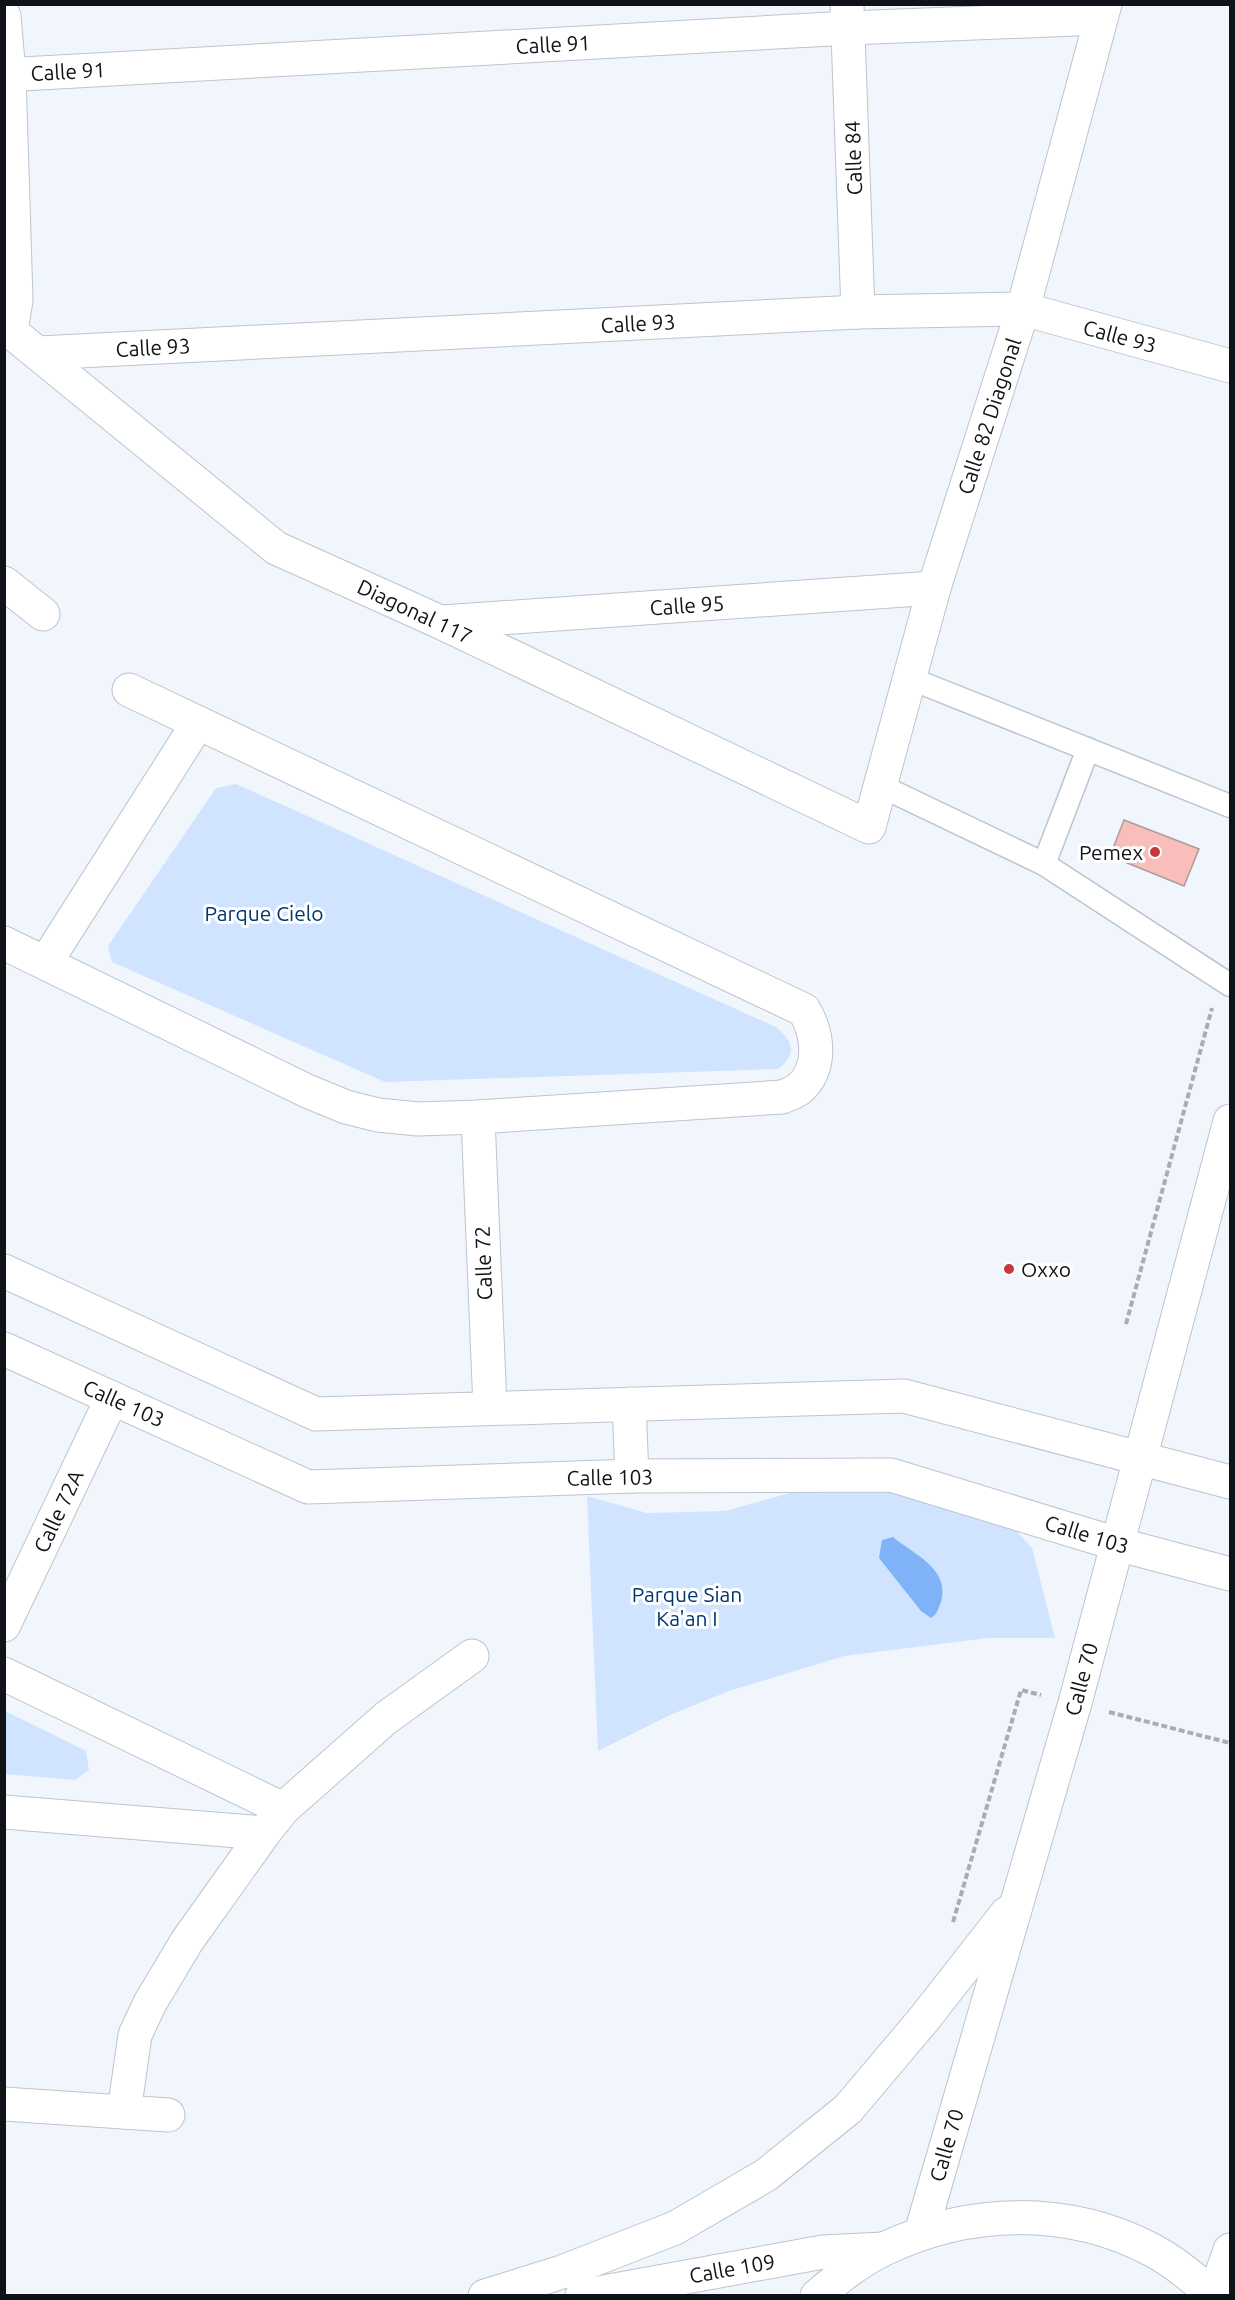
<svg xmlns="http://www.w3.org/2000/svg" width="1235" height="2300" font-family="Ubuntu,sans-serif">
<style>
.green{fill:#d0e4ff}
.water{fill:#7fb2f6}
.building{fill:#f9bebb;stroke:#ab9c9a;stroke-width:1.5}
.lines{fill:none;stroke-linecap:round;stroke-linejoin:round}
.service-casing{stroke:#bcc4cf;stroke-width:25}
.minor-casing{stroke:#bcc4cf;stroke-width:35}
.secondary-casing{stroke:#bcc4cf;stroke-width:35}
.primary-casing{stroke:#bcc4cf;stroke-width:35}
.path{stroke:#a8acb3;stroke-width:4;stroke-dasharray:6 3;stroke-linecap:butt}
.service{stroke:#fff;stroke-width:22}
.minor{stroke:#fff;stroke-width:33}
.secondary{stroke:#fff;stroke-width:33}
.primary{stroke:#fff;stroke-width:33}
.poi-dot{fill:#c7373e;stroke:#fff;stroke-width:2}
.labels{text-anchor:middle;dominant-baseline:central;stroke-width:6;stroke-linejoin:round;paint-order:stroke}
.street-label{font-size:21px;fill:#0f1216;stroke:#fff}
.poi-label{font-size:21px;fill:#0f1216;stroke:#fff;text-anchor:end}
.park-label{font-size:21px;fill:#003671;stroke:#fff}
</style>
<rect width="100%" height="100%" fill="#f1f6fd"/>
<g class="green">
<path d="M 236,784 L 776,1027 C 793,1041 798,1054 778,1069 L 385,1082 L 112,962 L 108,946 L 216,788 Z"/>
<polygon points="816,1486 901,1486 1012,1526 1032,1548 1055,1638 988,1638 844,1656 729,1691 670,1715 598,1751 587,1496 647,1513 725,1511"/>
<polygon points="5,1711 86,1751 89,1770 75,1780 5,1774"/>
</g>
<path class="water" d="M 893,1537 C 913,1554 951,1569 941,1602 C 938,1610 937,1614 931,1618 L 921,1611 L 879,1558 L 882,1540 Z"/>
<polygon class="building" points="1124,820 1199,849 1184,886 1110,856"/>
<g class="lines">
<g class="service-casing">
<g id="service">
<polyline points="909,678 1230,806"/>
<polyline points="881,786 1044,864 1230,985"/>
<polyline points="1044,864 1088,749"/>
</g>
</g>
<g class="minor-casing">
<g id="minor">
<polyline points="847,5 858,312"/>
<polyline points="4,16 9,74 16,300 11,331"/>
<polyline points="4,75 849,28 1101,18"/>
<polyline points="4,326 276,548 440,622 869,827 934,588 1023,309 1105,4"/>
<polyline points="39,353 858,312 1023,309 1230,366"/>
<polyline points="4,583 43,614"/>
<polyline points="442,622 934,588"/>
<path d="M 4,943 L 307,1091 L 346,1107 L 378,1115 L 418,1119 L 478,1117 L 782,1097 C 787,1095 795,1092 799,1089 C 823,1068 818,1033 804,1010 L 129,690"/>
<polyline points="46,962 198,723"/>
<polyline points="478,1117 490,1408"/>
<polyline points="4,1625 112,1398"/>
<polyline points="4,1674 283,1809"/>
<polyline points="4,1812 264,1833"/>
<polyline points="4,2104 168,2115"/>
<polyline points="124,2112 135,2035 150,2003 187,1941 264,1833 283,1809 386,1718 472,1656"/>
</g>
</g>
<g class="secondary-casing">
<g id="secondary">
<polyline points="4,1271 316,1414 904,1396 1230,1482"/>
<polyline points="4,1349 308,1487 632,1476 891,1475 1117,1544 1230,1574"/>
<polyline points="629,1404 632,1476"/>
<polyline points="582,2296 823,2252 883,2249"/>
</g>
</g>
<g class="primary-casing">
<g id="primary">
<polyline points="921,2233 1075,1703 1230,1121"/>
<polyline points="485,2296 562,2272 675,2228 766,2175 848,2109 924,2019 1007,1913"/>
<path d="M 817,2296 C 838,2278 859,2261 884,2249 C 969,2208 1068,2206 1152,2250 C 1175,2262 1195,2279 1214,2296 L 1230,2250"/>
</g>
</g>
<g class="path">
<polyline points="1126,1324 1212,1008"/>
<polyline points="1109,1712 1230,1743"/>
<polyline points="953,1922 1021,1690 1041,1695"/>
</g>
<use href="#service" class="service"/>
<use href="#minor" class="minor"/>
<use href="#secondary" class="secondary"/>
<use href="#primary" class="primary"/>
</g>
<g class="poi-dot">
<circle cx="1155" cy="852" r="6"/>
<circle cx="1009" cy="1269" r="6"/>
</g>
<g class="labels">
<g class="street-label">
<text transform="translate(553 44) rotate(-3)">Calle 91</text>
<text transform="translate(68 71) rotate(-3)">Calle 91</text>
<text transform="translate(853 158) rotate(-92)">Calle 84</text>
<text transform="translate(638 323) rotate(-3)">Calle 93</text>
<text transform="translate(1120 336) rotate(15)">Calle 93</text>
<text transform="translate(153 347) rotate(-3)">Calle 93</text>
<text transform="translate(989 416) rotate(-72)">Calle 82 Diagonal</text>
<text transform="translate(687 605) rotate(-4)">Calle 95</text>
<text transform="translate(415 611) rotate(25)">Diagonal 117</text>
<text transform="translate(483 1263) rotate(-92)">Calle 72</text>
<text transform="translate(124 1403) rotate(24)">Calle 103</text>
<text transform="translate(610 1477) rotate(-1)">Calle 103</text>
<text transform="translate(58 1511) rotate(-65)">Calle 72A</text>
<text transform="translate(1087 1534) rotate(17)">Calle 103</text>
<text transform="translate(1081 1679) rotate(-75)">Calle 70</text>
<text transform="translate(946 2145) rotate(-74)">Calle 70</text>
<text transform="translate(732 2268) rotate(-10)">Calle 109</text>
</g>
<g class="poi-label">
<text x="1143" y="852">Pemex</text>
<text x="1021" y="1269" text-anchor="start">Oxxo</text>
</g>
<g class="park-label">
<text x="264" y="913">Parque Cielo</text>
<text x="687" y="1594">Parque Sian<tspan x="687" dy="24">Ka'an I</tspan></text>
</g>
</g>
<rect width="1235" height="2300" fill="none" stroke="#0f1216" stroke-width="12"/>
</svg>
